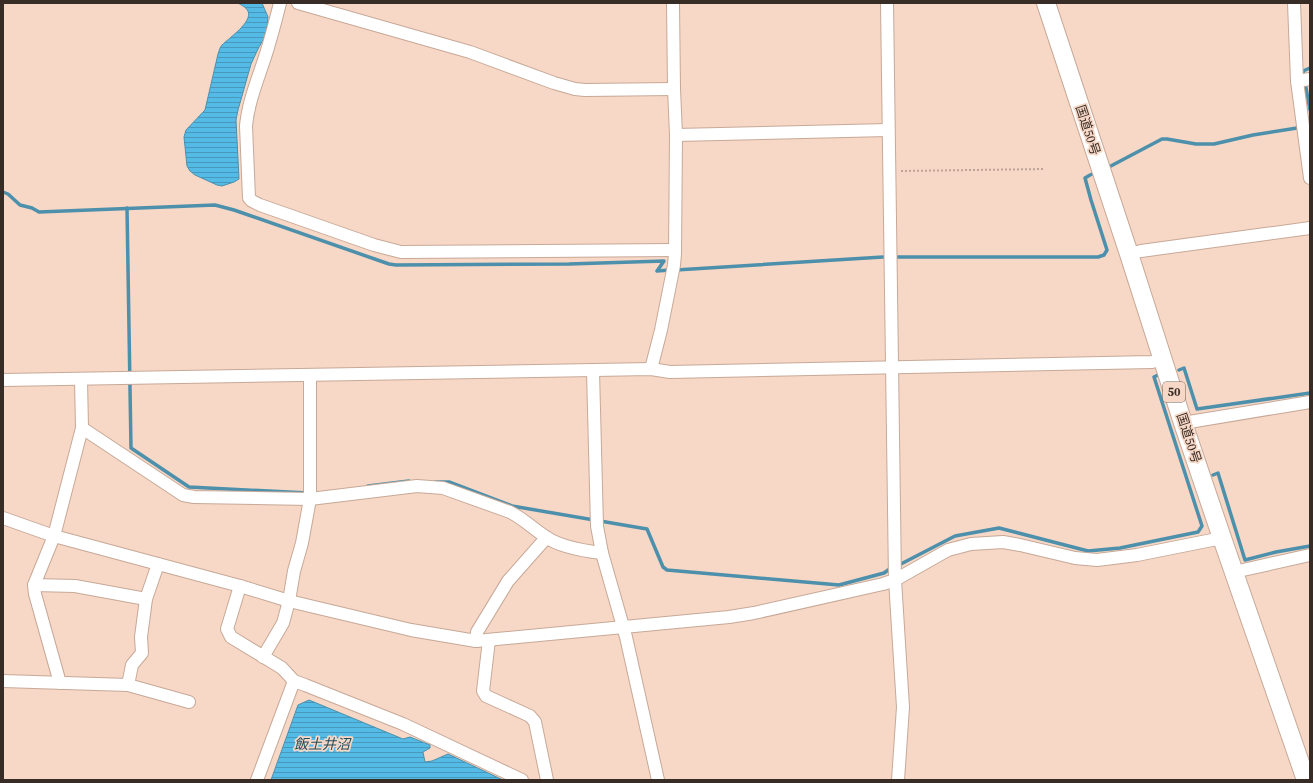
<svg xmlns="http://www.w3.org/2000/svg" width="1313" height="783" font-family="'Source Serif 4','Noto Sans JP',serif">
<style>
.water{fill:url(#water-rules);stroke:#4c90ac}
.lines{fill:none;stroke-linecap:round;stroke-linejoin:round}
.stream{stroke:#4c90ac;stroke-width:3.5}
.minor-casing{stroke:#c7a998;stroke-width:14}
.highway-casing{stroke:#c7a998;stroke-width:20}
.path{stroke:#bea496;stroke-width:2;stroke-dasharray:2 2;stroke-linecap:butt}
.minor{stroke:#fff;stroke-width:12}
.highway{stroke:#fff;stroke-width:18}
.labels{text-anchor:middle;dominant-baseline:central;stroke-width:3.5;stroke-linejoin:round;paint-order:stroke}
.shield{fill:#f7d7c6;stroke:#716056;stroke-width:1}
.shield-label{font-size:12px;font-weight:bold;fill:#382d26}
.street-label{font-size:13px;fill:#382d26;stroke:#f7d7c6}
.water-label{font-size:14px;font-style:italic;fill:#1f4b5d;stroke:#f7d7c6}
</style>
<defs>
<pattern id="water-rules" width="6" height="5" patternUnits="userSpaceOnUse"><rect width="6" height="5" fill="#54bbe6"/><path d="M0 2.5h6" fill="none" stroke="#4798ba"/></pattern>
</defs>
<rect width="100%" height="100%" fill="#f7d7c6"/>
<g class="water">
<path d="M 238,3 L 262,3 L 268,17 L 267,27 L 264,38 L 258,49 L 251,64 L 238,110 L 236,120 L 239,179 L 234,182 L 222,186 L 217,185 L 195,175 L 190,171 L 187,166 L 184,137 L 186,130 L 205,110 L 218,54 C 219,51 220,47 222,45 C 229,38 253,22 248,11 C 246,7 241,5 238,3 Z"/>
<polygon points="309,700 403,739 410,737 430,745 430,748 423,752 425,762 432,761 448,754 503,780 271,780 298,705"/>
</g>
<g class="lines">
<g class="stream">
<polyline points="1310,68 1303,71 1310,110"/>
<polyline points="1107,168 1162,139 1167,139 1196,144 1214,144 1253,135 1310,126"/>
<polyline points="3,192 8,194 20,205 32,208 39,212 215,205 234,210 389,264 396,265 569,264 664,261 657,271 670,270"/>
<polyline points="127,208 131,448 189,487 308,493"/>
<polyline points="897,257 1098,257 1104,255 1107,250 1091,200 1085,178 1090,175 1097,172"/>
<polyline points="676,270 883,257"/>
<polyline points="1179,370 1184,368 1197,409 1310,393"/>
<polyline points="1213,475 1218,473 1245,560 1276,552 1310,546"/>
<polyline points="435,482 449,482 512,506 647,529 663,567 667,570 839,585 884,573 891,568"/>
<polyline points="368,486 409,481"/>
<polyline points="897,566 955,536 999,528 1088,551 1120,548 1198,532 1202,526 1154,377 1158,375"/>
</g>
<g class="minor-casing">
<g id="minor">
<path d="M 280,3 C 275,23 270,43 263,63 C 256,84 248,104 246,126 L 249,198 L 252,201 L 260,205 L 374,245 L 401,252 L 675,250"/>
<polyline points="298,3 470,52 554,83 575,89 585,90 674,89"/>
<polyline points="887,3 895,580 903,707 898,780"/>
<polyline points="1294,3 1297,81 1310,178"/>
<polyline points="1297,81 1310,79"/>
<polyline points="676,135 888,130"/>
<polyline points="1129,254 1141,251 1310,228"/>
<polyline points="651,369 661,330 674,265 675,254 676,135 674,89 673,3"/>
<polyline points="593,371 597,526 602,553 626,637 658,780"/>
<polyline points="3,380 651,369 670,372 1152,362 1163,359"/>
<polyline points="1183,423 1310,402"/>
<path d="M 82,428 L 183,495 L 194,497 L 310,499 L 417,486 L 443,488 L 510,512 C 524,519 533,529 546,537 C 560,547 585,551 602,553"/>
<polyline points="3,518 54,536 240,586 289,601 411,630 476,641 729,617 754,613 883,584 895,580 948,550 971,544 1003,542 1020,545 1075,558 1097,560 1137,555 1222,538"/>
<polyline points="1234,572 1310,555"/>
<polyline points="34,585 75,586 146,599"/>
<polyline points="240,586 227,629 231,637 282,668 294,681 305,685 403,724 522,780"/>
<polyline points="489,640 483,691 486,696 530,716 535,722 547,780"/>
<polyline points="476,641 477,632 508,581 546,538"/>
<polyline points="263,657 283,623 289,601 294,571 302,543 310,499 310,375"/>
<polyline points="3,681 128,685 189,702"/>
<polyline points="60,683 35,594 34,585 54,536 82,428 81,379"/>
<polyline points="128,685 132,665 142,653 141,637 146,599 158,564"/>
<polyline points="257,780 294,681"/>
</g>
</g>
<g class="highway-casing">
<polyline id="highway" points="1046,3 1129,254 1183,423 1222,538 1306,780"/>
</g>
<polyline class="path" points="901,171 1044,169"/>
<use href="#minor" class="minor"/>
<use href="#highway" class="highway"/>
</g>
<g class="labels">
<rect class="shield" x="1163" y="382" width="22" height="20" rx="3"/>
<g class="shield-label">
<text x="1174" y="392">50</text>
</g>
<g class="street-label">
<text transform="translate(1088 130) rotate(72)">国道50号</text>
<text transform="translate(1189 438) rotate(72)">国道50号</text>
</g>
<g class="water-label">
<text x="322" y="744">飯土井沼</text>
</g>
</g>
<rect width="1313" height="783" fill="none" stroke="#382d26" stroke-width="8"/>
</svg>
